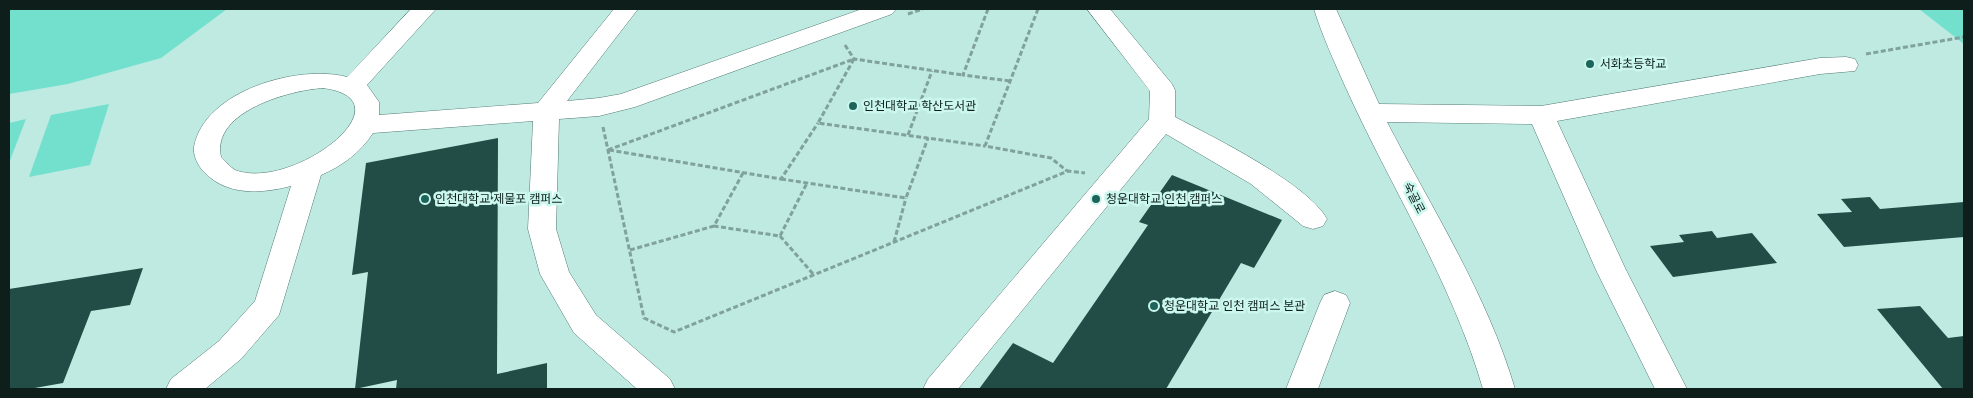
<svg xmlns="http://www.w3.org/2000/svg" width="1973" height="398" font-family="Roboto,'Noto Sans KR',sans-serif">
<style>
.green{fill:#73e0ce}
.building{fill:#214d46}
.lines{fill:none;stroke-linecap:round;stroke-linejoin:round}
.minor-casing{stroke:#527b73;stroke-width:1}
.path{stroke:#80a29b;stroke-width:3;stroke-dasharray:5 2.5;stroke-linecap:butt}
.minor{fill:#fff;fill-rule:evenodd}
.poi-dot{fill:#1d655b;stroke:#cbf7ee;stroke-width:2}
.labels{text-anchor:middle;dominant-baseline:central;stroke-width:5;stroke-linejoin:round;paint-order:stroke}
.poi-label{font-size:12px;fill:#0d1e1b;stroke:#cbf7ee;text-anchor:start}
.street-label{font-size:12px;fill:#0d1e1b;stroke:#cbf7ee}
</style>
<rect width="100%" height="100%" fill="#beeae1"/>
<g class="green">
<polygon points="9,9 227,9 161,58 68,84 9,94"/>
<polygon points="1919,9 1964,9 1964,44"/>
<polygon points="109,104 90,165 29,177 51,115"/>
<polygon points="26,119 9,163 9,123"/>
</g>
<g class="building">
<polygon points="498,138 497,374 547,363 547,389 396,389 397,380 355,389 368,272 352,275 366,163"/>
<polygon points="1172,175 1282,220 1254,268 1241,263 1166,389 979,389 1013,343 1053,363 1148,225 1139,222"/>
<polygon points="1870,197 1880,209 1964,202 1964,237 1844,247 1817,214 1852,212 1841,199"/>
<polygon points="1712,231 1717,238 1752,233 1777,263 1673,277 1650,246 1684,242 1679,235"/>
<polygon points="143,268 130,305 91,311 63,383 29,389 9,389 9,289"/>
<polygon points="1920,306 1948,338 1964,336 1964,389 1943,389 1877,309"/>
</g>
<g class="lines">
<g class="minor-casing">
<g id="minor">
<path d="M 411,9 L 436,9 L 367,85 L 379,102 L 379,115 L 538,103 L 614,9 L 638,9 L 567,101 L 599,98 L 621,94 L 862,9 L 896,9 L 892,14 L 635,107 L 599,116 L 559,119 L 556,229 L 569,272 L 596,315 L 670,379 L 675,389 L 637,389 L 574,333 L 540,274 L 528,229 L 533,121 L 373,133 C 360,153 342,166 321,175 L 279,315 L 241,359 L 205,389 L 166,389 L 171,379 L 219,341 L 255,301 L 291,186 C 260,194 226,196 203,171 C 197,164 193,155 194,147 C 204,90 300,64 347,77 ZM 323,88 C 413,100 292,192 235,170 C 230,167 225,161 221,157 C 211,111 291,90 323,88 Z"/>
<path d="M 1087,9 L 1110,9 L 1172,84 L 1175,90 L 1175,117 C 1213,137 1307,183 1327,219 L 1323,226 L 1313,229 L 1303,226 L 1251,184 L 1166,134 L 958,389 L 923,389 L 928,379 L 1149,119 L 1150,91 Z"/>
<path d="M 1314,9 L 1336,9 L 1379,104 L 1541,106 L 1820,58 L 1846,57 L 1855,59 L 1858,65 L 1855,71 L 1820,74 L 1557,121 L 1626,270 L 1687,389 L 1655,389 L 1596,270 L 1532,124 L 1387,122 C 1432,209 1487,294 1515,389 L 1483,389 C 1452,282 1390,186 1345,86 C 1334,61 1322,35 1314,9 Z"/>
<polygon points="1335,291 1346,295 1350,303 1318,389 1286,389 1320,303 1324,295"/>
</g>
</g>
<g class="path">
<polyline points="988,9 963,75 1010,81"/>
<polyline points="1038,9 985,146 1051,158 1067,171"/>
<polyline points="908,14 923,9"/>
<polyline points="845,45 854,59 963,75"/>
<polyline points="1866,54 1964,37"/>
<polyline points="854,59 818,123 985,146"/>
<polyline points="603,127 644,318 674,332 1068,171 1085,173"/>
<polyline points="908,135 932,71"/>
<polyline points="608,150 854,59"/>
<polyline points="609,150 781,179 818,123"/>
<polyline points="743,173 714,226 780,236 807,183"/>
<polyline points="781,179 906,198 928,138"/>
<polyline points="780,236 814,275"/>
<polyline points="894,242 906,198"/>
<polyline points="630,250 714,226"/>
</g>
<use href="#minor" class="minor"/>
</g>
<g class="poi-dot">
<circle cx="1590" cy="64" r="5"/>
<circle cx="853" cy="106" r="5"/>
<circle cx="425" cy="199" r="5"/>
<circle cx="1096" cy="199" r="5"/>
<circle cx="1154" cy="306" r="5"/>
</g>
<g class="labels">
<g class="poi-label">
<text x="1600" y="64">서화초등학교</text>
<text x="863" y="106">인천대학교 학산도서관</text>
<text x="435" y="199">인천대학교 제물포 캠퍼스</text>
<text x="1106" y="199">청운대학교 인천 캠퍼스</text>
<text x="1164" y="306">청운대학교 인천 캠퍼스 본관</text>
</g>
<g class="street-label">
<text transform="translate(1414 198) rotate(63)">숙골로</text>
</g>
</g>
<rect width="1973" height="398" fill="none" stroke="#0d1e1b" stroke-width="20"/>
</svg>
